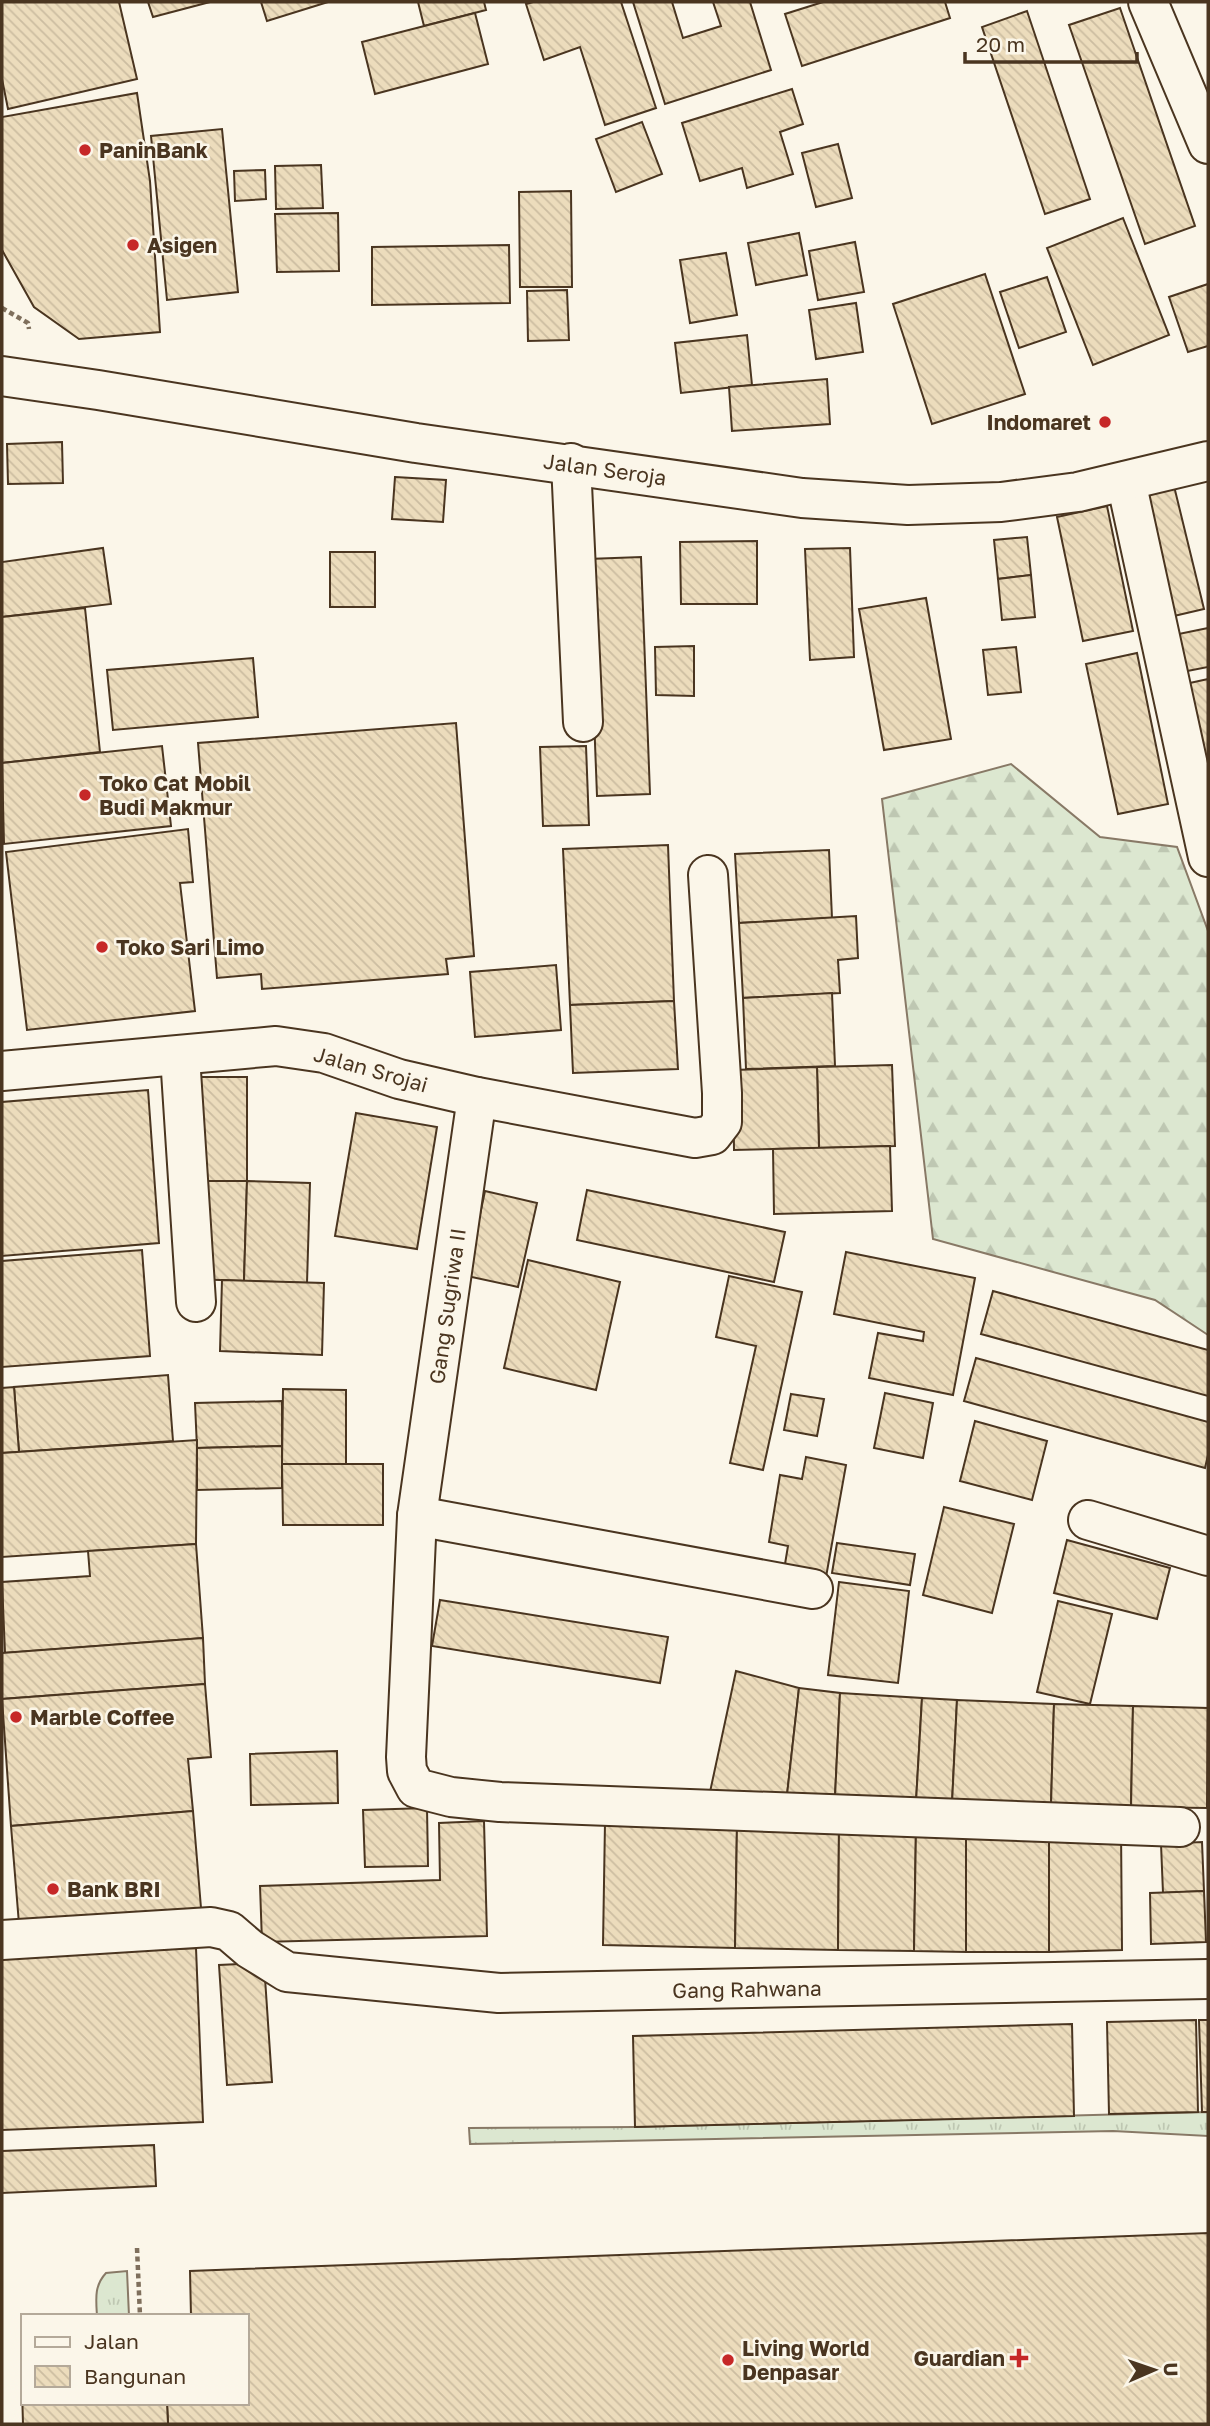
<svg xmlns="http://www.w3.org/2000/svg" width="1210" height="2426" font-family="'Golos Text',sans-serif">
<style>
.grass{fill:url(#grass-tufts);stroke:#887966;stroke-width:2}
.forest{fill:url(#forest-firs);stroke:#887966;stroke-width:2}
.building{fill:url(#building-back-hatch);stroke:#4a3520;stroke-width:2}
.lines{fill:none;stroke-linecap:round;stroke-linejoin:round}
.minor-casing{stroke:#4a3520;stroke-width:42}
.tertiary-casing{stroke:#4a3520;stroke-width:42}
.path{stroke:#7f6f5c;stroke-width:4.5;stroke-dasharray:5 3.5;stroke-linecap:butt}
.minor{stroke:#fbf6e9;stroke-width:38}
.tertiary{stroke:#fbf6e9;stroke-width:38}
.poi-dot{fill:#c62828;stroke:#fbf6e9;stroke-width:2.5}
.labels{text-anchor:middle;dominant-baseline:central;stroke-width:5;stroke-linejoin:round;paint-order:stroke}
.poi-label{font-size:21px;font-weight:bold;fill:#4a3520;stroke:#fbf6e9;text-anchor:start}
.street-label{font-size:21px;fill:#4a3520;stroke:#fbf6e9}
</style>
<defs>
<pattern id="grass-tufts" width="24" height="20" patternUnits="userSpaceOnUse" patternTransform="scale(1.75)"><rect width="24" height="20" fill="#dce7d0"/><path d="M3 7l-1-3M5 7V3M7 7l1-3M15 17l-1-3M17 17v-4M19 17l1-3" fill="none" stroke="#bec7b2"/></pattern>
<pattern id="forest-firs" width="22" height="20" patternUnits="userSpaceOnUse" patternTransform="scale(1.75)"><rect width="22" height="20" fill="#dce7d0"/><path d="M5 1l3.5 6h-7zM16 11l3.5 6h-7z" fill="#bec7b2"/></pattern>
<pattern id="building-back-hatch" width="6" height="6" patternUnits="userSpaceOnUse" patternTransform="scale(1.75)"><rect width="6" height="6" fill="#ecdcbc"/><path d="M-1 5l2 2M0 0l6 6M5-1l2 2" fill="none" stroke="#ccbda1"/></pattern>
</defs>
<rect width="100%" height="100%" fill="#fbf6e9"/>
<g class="grass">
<polygon points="1208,2112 1208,2136 1113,2131 470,2144 469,2128 635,2127"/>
<path d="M 127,2271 L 129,2316 L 97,2316 C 96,2299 94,2286 106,2273 Z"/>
</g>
<polygon class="forest" points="1011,764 1100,837 1177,847 1208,931 1208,1335 1155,1300 933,1239 882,799"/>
<g class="building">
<polygon points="2,2 119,2 137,79 8,109 2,79"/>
<polygon points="148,2 210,2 153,17"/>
<polygon points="261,2 328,2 267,21"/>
<polygon points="418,2 484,2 486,10 424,26"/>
<polygon points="533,2 621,2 656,108 605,125 580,47 544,60 526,4"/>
<polygon points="633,2 672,2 683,38 721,26 713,2 750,2 771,70 665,104"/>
<polygon points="823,2 945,2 950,18 802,66 785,14"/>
<polygon points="1120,8 1195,226 1145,244 1069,25"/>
<polygon points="1027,11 1090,199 1045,214 982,27"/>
<polygon points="475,13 488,64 375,94 362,42"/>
<polygon points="792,89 803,124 780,132 793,174 747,188 742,168 700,181 682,123"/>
<polygon points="137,93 150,181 160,332 79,339 34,307 2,250 2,117"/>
<polygon points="642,122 662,174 616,192 596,139"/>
<polygon points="222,129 238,292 167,300 151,136"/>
<polygon points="838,144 852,198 816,207 802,153"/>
<polygon points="321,165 323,208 276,209 275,166"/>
<polygon points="265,170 266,199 235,201 234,171"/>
<polygon points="571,191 572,287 520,287 519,192"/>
<polygon points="338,213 339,271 277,272 275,214"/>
<polygon points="1123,218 1169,335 1093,365 1047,248"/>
<polygon points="799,233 807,275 756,285 748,243"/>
<polygon points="855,242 864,292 818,300 809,251"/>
<polygon points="509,245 510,303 372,305 372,247"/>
<polygon points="726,253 737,315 690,323 680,260"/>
<polygon points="985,274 1025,394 932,424 893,304"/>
<polygon points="1047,277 1066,332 1019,348 1000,292"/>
<polygon points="1208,284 1208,346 1188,352 1169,297"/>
<polygon points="567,290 569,340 528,341 527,291"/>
<polygon points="856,303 863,352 816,359 809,310"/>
<polygon points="747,335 752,385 681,393 675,343"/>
<polygon points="827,379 830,424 732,431 729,387"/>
<polygon points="62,442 63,483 8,484 7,444"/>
<polygon points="395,477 446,480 443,522 392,519"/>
<polygon points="1174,486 1204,609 1161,619 1131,496"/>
<polygon points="1107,506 1133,631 1083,641 1057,517"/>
<polygon points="1027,537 1031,575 998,579 994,540"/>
<polygon points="757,541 757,604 681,604 680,542"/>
<polygon points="103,548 111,604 2,617 2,562"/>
<polygon points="850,548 854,657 810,660 805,549"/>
<rect x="330" y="552" width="45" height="55"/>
<polygon points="641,557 650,794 597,796 588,559"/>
<polygon points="1031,575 1035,617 1002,620 998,579"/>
<polygon points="926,598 951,739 884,750 859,609"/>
<polygon points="85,608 100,752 2,763 2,617"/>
<polygon points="1208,628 1208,667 1172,674 1164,637"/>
<polygon points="694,646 694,696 656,695 655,647"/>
<polygon points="1016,647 1021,692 988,695 983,650"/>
<polygon points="1137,653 1168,804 1118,814 1086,664"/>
<polygon points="253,658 258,717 113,730 107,670"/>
<polygon points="1208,679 1208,775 1176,686"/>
<polygon points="456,723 474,956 446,959 448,974 262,989 261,974 217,978 198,743"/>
<polygon points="162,746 171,826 4,844 2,763"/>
<polygon points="586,746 589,825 543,826 540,747"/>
<polygon points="188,829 193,882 180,883 195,1011 27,1030 6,852"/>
<polygon points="668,845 674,1001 570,1005 563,849"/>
<polygon points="829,850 832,918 739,923 735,854"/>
<polygon points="856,916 858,958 838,960 840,993 743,998 739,923"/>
<polygon points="556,965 561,1030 475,1037 470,972"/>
<polygon points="832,993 835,1066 746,1069 743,998"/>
<polygon points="674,1001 678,1069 573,1073 570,1005"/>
<polygon points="892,1065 895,1146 819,1148 817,1067"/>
<polygon points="817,1067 819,1148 734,1150 733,1070"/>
<polygon points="198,1077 247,1077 247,1181 197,1181"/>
<polygon points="148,1090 159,1243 2,1256 2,1102"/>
<polygon points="356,1113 437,1127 417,1249 335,1236"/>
<polygon points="890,1146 892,1211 774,1214 773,1149"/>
<polygon points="197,1181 247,1181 244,1281 195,1279"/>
<polygon points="247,1181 310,1183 307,1283 244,1281"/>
<polygon points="587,1190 785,1232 774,1282 577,1240"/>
<polygon points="485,1191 537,1203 518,1287 467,1276"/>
<polygon points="142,1250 150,1356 2,1367 2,1261"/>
<polygon points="846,1252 975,1278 953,1395 869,1378 878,1333 923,1341 924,1332 834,1314"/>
<polygon points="528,1260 620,1282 596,1390 504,1368"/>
<polygon points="729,1276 802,1292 763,1470 730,1463 756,1346 716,1337"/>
<polygon points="222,1280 324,1283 322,1355 220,1351"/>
<polygon points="993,1291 1208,1350 1208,1396 981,1334"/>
<polygon points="976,1358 1208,1422 1208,1455 1205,1468 964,1401"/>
<polygon points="168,1375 173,1441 19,1452 14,1387"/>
<polygon points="14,1387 19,1452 2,1453 2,1388"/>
<polygon points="283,1389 346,1390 346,1464 282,1464"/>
<polygon points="885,1393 933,1403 923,1458 874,1448"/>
<polygon points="791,1394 824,1399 817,1436 784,1430"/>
<polygon points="282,1401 282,1446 197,1448 195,1403"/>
<polygon points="975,1421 1047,1441 1032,1500 960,1481"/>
<polygon points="197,1440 196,1544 2,1557 2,1453"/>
<polygon points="282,1446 282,1488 197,1490 197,1448"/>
<polygon points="806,1457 846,1465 826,1577 784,1570 788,1546 769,1542 780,1475 802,1479"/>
<polygon points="282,1464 383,1464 383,1525 283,1525"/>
<polygon points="944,1507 1014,1524 992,1613 923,1595"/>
<polygon points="1067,1540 1170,1568 1157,1619 1054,1593"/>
<polygon points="837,1543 915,1554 910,1585 832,1573"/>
<polygon points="196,1544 203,1638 5,1653 2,1582 90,1576 88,1551"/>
<polygon points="839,1582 909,1591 898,1683 828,1675"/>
<polygon points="440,1600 668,1637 660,1683 432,1646"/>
<polygon points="1058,1601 1112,1614 1090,1704 1037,1692"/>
<polygon points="203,1638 205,1684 2,1699 2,1653"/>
<polygon points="736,1671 799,1688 787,1795 710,1792"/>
<polygon points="205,1684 211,1757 188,1759 193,1811 11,1826 2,1699"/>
<polygon points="799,1688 840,1693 835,1797 787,1795"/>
<polygon points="840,1693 922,1698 916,1802 835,1797"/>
<polygon points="922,1698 957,1700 952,1804 916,1802"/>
<polygon points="957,1700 1054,1704 1051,1805 952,1804"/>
<polygon points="1054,1704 1133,1706 1131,1807 1051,1805"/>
<polygon points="1133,1706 1208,1708 1207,1808 1131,1807"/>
<polygon points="337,1751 338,1803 251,1805 250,1754"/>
<polygon points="427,1808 428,1866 365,1867 363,1810"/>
<polygon points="193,1811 201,1908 19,1924 11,1826"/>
<polygon points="484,1821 487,1936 262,1942 260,1886 440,1880 439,1823"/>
<polygon points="605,1822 737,1825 735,1948 603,1945"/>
<polygon points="737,1825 839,1827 838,1950 735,1948"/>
<polygon points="839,1827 916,1828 914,1951 838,1950"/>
<polygon points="916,1828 966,1829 966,1952 914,1951"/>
<polygon points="1121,1828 1122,1950 1049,1952 1049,1829"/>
<rect x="966" y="1829" width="83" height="123"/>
<polygon points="1202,1842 1204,1891 1163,1893 1161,1844"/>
<polygon points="1204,1891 1206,1942 1151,1944 1150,1893"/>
<polygon points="196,1948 203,2122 2,2130 2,1956"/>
<polygon points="264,1963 272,2082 227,2085 219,1965"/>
<polygon points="1196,2020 1198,2112 1109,2114 1107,2022"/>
<polygon points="1199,2020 1208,2020 1208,2112 1202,2112"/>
<polygon points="1072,2024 1074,2116 635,2127 633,2036"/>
<polygon points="154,2145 156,2186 2,2193 2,2151"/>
<polygon points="1208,2233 1208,2424 168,2424 167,2403 247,2403 247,2316 191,2316 190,2271"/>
<polygon points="22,2389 23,2403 167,2403 168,2424 23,2424"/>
</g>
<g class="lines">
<g class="minor-casing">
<g id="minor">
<polyline points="1148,2 1208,144"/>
<polyline points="571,463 583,722"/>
<polyline points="1126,481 1208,857"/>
<polyline points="180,1056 196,1302"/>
<polyline points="2,1071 276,1046 324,1053 399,1079 477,1097 695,1138 712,1135 722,1122 722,1093 708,875"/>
<polyline points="477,1097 417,1516 406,1757 407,1771 416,1788 451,1797 500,1802 1180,1827"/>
<polyline points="417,1516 813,1589"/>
<polyline points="1088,1520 1208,1556"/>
<polyline points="2,1940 211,1927 229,1931 250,1949 287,1972 499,1993 1208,1979"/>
</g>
</g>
<g class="tertiary-casing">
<polyline id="tertiary" points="2,376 98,390 416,443 802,498 908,505 1001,502 1078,492 1208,461"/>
</g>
<g class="path">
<polyline points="2,308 28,323 29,329"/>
<polyline points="137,2248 140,2316"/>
</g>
<use href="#minor" class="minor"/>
<use href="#tertiary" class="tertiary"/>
</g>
<g class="poi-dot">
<circle cx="85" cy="150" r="7"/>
<circle cx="133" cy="245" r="7"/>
<circle cx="1105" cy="422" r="7"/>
<circle cx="85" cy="795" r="7"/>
<circle cx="102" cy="947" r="7"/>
<circle cx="16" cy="1717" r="7"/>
<circle cx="53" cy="1889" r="7"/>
<path d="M1015.5 2347.5h7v7h7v7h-7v7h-7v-7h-7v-7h7z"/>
<circle cx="728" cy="2360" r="7"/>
</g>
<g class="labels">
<g class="poi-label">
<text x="99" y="150">PaninBank</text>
<text x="147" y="245">Asigen</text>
<text x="1091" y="422" text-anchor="end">Indomaret</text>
<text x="99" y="783">Toko Cat Mobil<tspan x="99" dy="24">Budi Makmur</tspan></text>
<text x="116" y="947">Toko Sari Limo</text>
<text x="30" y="1717">Marble Coffee</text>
<text x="67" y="1889">Bank BRI</text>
<text x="742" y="2348">Living World<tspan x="742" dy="24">Denpasar</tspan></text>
<text x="1005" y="2358" text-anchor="end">Guardian</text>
</g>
<g class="street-label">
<text transform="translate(605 469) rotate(8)">Jalan Seroja</text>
<text transform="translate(371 1069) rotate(16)">Jalan Srojai</text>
<text transform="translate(447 1306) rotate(-82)">Gang Sugriwa II</text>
<text transform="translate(747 1989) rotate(-1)">Gang Rahwana</text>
</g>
</g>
<rect width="1210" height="2426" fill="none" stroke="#4a3520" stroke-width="7"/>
<rect x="21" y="2314" width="228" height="91" fill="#fbf6e9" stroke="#b4a999" stroke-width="2"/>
<rect x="35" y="2337" width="35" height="10" fill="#fbf6e9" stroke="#b4a999" stroke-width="2"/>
<text x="84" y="2349" font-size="21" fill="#4a3520">Jalan</text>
<rect x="35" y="2366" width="35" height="21" fill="url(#building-back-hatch)" stroke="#b4a999" stroke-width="2"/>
<text x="84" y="2384" font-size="21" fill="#4a3520">Bangunan</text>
<g transform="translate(1154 2370) rotate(88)" stroke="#fbf6e9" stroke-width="5" paint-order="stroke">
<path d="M0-5L12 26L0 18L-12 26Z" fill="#4a3520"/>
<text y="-10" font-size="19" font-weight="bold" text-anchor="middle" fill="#4a3520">U</text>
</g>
<path d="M965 52v10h172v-10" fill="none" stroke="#4a3520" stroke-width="3.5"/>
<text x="976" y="52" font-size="21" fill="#4a3520" stroke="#fbf6e9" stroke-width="5" paint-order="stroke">20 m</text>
</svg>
